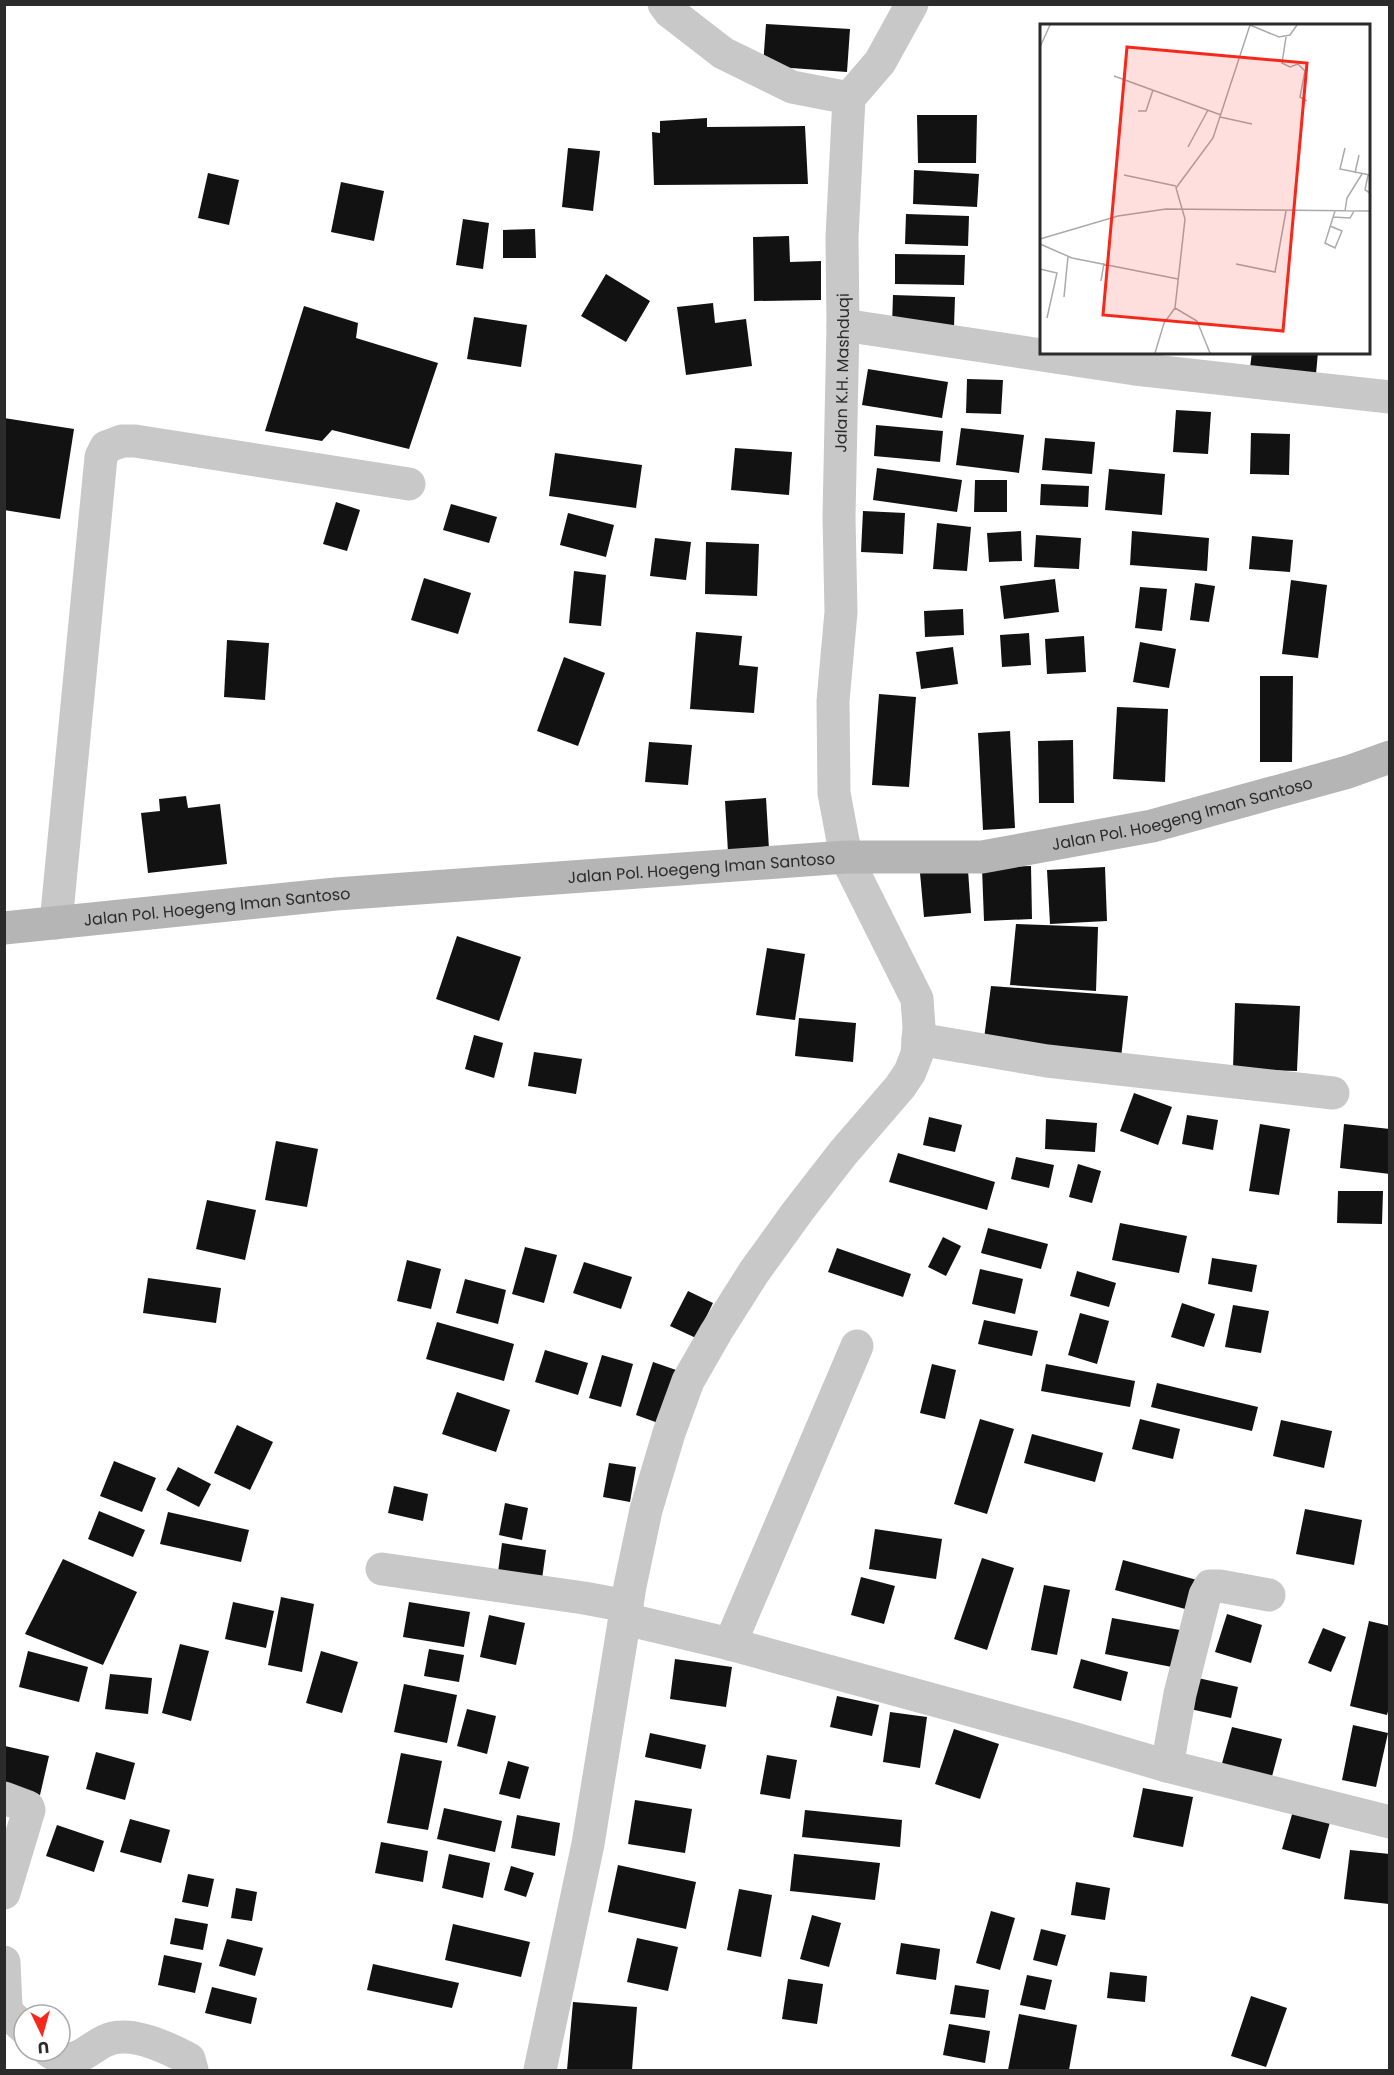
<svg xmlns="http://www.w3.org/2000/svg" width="1394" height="2075" font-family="Poppins,sans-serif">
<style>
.building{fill:#121212}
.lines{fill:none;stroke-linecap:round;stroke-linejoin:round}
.street{stroke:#c8c8c8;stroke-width:33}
.secondary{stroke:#b5b5b5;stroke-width:33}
.labels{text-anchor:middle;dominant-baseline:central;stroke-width:6;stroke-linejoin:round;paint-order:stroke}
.street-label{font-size:16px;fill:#2b2b2b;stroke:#fff}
.inset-road{fill:none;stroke:#aaa;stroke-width:1.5}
.view{fill:#f5281b;fill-opacity:0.15;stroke:#f5281b;stroke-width:3}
.inset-edge{fill:none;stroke:#2b2b2b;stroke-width:3}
</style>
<rect width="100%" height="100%" fill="#fff"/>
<g class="building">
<polygon points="766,24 850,29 847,72 763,66"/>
<polygon points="917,115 977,115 976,163 918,163"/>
<polygon points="707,118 707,127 805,126 808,184 654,185 652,132 660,133 660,121"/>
<polygon points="568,148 600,151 593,211 562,207"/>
<polygon points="914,170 979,174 977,207 913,204"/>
<polygon points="208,173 239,180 229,225 198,218"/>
<polygon points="341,182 384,191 374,241 331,232"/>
<polygon points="906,214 969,216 968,246 905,244"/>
<polygon points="463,219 489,223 483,269 456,265"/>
<polygon points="535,229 536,258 503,258 503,230"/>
<polygon points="789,236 790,262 821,261 821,300 754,301 753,237"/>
<polygon points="895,254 965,255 964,285 895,284"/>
<polygon points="606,274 650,301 626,342 581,316"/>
<polygon points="893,295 955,297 954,327 892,325"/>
<polygon points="713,303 715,323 746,319 752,366 686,375 677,307"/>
<polygon points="304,306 358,323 356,338 438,363 409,449 332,430 322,441 265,431"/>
<polygon points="474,317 527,325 521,367 467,359"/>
<polygon points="1252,352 1318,352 1316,374 1250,368"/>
<polygon points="868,369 948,382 942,418 862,405"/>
<polygon points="967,379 1003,380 1001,414 966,413"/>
<polygon points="1176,410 1211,412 1208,454 1173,452"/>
<polygon points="4,418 74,429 60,519 4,510"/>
<polygon points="876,425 943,431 940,462 874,456"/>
<polygon points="961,428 1024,435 1019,473 956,465"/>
<polygon points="1251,433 1290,434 1289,475 1250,474"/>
<polygon points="1045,438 1095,442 1092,474 1042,470"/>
<polygon points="735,448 792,452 789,495 731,490"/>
<polygon points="555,453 642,465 636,508 549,496"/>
<polygon points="877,468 962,480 957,512 873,500"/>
<polygon points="1109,469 1165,474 1162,515 1105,510"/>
<polygon points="975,480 1007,480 1007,512 974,512"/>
<polygon points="1041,484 1089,486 1088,507 1040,505"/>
<polygon points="336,502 360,510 347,551 323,544"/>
<polygon points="451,504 497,517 489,543 443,530"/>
<polygon points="863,511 905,513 903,554 861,552"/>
<polygon points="568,513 614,525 606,557 560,545"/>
<polygon points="937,523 971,527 967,571 933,569"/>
<polygon points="1021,531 1022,561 989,562 987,533"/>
<polygon points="1132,531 1209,538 1207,571 1130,565"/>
<polygon points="1036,535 1081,538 1079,569 1034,567"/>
<polygon points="1252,536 1293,540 1290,572 1249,569"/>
<polygon points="655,538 691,542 686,580 650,576"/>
<polygon points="706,542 759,544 757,596 705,594"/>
<polygon points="574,571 606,575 601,626 569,623"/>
<polygon points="424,578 471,593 458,634 411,620"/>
<polygon points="1055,579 1059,612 1004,619 1000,586"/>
<polygon points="1291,580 1327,585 1318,658 1282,654"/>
<polygon points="1195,583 1215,586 1209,622 1190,620"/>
<polygon points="1140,587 1167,589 1162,631 1135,628"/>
<polygon points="963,609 964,635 925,637 924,611"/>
<polygon points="696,632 742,636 739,665 758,667 754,713 690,709"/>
<polygon points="1029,633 1031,665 1002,667 1000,635"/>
<polygon points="1084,636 1086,672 1047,674 1045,639"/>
<polygon points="227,640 269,643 265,700 224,697"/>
<polygon points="1140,642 1176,649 1169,688 1133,682"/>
<polygon points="953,647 958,684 921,689 916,652"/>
<polygon points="564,657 605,673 578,746 537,731"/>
<polygon points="1260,676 1293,676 1292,762 1260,762"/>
<polygon points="879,694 916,697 909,787 872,785"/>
<polygon points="1117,707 1168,709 1165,782 1113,779"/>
<polygon points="1010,731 1015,828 983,830 978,733"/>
<polygon points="1073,740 1074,803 1039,803 1038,741"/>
<polygon points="649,742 692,745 688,785 645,782"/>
<polygon points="186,796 188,808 220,804 227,864 148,873 141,813 160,811 159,799"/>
<polygon points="766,798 769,849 728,852 725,801"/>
<polygon points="1031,866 1032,919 984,921 982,868"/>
<polygon points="1105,867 1107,921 1050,924 1047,870"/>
<polygon points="968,870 971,913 924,917 920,873"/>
<polygon points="1016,924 1098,927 1096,991 1010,985"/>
<polygon points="457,936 521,957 499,1021 436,999"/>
<polygon points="767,948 805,954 795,1020 756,1015"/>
<polygon points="991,986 1128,996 1121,1058 983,1046"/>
<polygon points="1235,1003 1300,1006 1297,1071 1233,1069"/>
<polygon points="799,1018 856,1023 853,1062 795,1056"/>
<polygon points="474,1035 503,1043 494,1078 465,1069"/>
<polygon points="534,1052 582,1059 576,1094 528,1086"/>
<polygon points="1134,1093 1172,1107 1158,1145 1120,1131"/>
<polygon points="1187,1115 1218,1120 1213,1150 1182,1144"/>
<polygon points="929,1117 962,1125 955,1152 923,1145"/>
<polygon points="1046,1119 1097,1123 1095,1152 1045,1149"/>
<polygon points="1260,1124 1290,1129 1279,1195 1249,1191"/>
<polygon points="1344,1124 1390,1129 1390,1174 1340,1168"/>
<polygon points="276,1141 318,1149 307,1207 265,1200"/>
<polygon points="898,1153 995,1182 987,1210 889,1182"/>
<polygon points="1016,1157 1054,1165 1049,1188 1011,1179"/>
<polygon points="1078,1164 1101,1171 1092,1203 1069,1197"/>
<polygon points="1338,1191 1383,1191 1382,1224 1337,1223"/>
<polygon points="207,1200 256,1210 245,1260 196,1249"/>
<polygon points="1120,1223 1187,1236 1179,1273 1112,1260"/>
<polygon points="988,1228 1048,1244 1041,1269 981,1253"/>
<polygon points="943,1237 961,1246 946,1276 928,1267"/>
<polygon points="525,1247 557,1255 544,1303 512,1294"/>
<polygon points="837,1248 911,1274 903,1297 828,1272"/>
<polygon points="1212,1258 1257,1265 1252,1292 1208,1284"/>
<polygon points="407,1260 441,1269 431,1309 397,1301"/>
<polygon points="584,1262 632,1277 621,1309 573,1293"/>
<polygon points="980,1269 1023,1279 1015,1314 972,1304"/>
<polygon points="1077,1271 1116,1283 1109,1307 1070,1296"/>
<polygon points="148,1278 221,1288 216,1323 143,1313"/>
<polygon points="465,1279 506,1290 498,1324 456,1313"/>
<polygon points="688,1291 713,1303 696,1338 670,1326"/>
<polygon points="1182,1303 1215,1314 1204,1347 1171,1337"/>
<polygon points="1233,1305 1269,1311 1261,1353 1225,1347"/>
<polygon points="1080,1313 1109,1321 1097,1364 1068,1355"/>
<polygon points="984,1320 1038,1331 1032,1356 978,1344"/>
<polygon points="437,1322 514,1344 504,1381 426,1359"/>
<polygon points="545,1350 588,1363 578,1395 535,1382"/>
<polygon points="602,1355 633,1364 621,1407 589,1398"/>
<polygon points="653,1362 679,1371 661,1424 636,1415"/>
<polygon points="932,1364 956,1370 945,1419 920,1413"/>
<polygon points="1046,1364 1135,1381 1130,1407 1041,1391"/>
<polygon points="1157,1383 1258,1407 1252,1431 1151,1407"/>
<polygon points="457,1392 510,1410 496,1452 442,1434"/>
<polygon points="980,1419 1014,1429 987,1514 954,1504"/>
<polygon points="1140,1419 1180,1429 1173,1459 1132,1449"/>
<polygon points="1281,1420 1332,1431 1324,1468 1273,1456"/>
<polygon points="237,1425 273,1442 250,1490 214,1473"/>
<polygon points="1032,1434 1103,1453 1095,1482 1024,1463"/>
<polygon points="114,1461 156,1478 142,1512 100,1496"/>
<polygon points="609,1463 636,1467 630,1502 603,1497"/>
<polygon points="178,1467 211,1484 199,1507 166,1490"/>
<polygon points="394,1486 428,1494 423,1521 388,1513"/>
<polygon points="505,1503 528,1508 522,1540 499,1535"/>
<polygon points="1305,1509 1362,1520 1354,1565 1296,1554"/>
<polygon points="99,1511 145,1530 133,1557 88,1539"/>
<polygon points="168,1512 249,1530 241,1562 160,1544"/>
<polygon points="875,1529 942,1539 936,1579 869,1569"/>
<polygon points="502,1543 546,1550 542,1579 498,1572"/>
<polygon points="982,1558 1014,1568 987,1650 954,1639"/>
<polygon points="63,1559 137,1592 103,1665 25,1634"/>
<polygon points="1123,1560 1197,1580 1189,1610 1115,1590"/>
<polygon points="861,1577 895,1586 884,1624 851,1615"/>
<polygon points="1044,1585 1070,1590 1057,1655 1031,1650"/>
<polygon points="281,1597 314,1604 302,1672 268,1665"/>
<polygon points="233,1602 274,1611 266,1648 225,1639"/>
<polygon points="409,1602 470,1612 464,1647 403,1637"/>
<polygon points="1227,1614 1262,1625 1251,1663 1215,1652"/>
<polygon points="489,1615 525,1623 516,1665 480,1657"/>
<polygon points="1112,1618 1180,1630 1172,1667 1105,1654"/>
<polygon points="1369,1621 1390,1626 1390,1704 1387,1715 1350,1706"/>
<polygon points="1323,1628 1346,1637 1331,1672 1308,1663"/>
<polygon points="180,1644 209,1651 191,1721 162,1713"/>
<polygon points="429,1649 464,1655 459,1682 424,1676"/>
<polygon points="28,1651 88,1667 79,1702 19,1687"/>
<polygon points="321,1651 358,1662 342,1713 306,1703"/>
<polygon points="675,1659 732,1667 726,1707 670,1699"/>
<polygon points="1081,1659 1128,1672 1121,1701 1073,1688"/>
<polygon points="110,1674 152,1678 148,1714 105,1709"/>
<polygon points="1198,1678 1238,1687 1231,1718 1190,1709"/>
<polygon points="404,1684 457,1695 447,1743 394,1732"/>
<polygon points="837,1696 879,1705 872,1736 830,1727"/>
<polygon points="467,1709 496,1716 487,1754 457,1746"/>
<polygon points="890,1712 927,1717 920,1768 883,1762"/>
<polygon points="1353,1725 1388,1733 1376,1787 1342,1780"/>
<polygon points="1232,1727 1282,1739 1271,1780 1221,1767"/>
<polygon points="954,1729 999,1744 980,1799 935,1784"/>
<polygon points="650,1733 706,1745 701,1769 645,1757"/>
<polygon points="5,1746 49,1756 40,1795 5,1787"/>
<polygon points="96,1752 135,1763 125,1800 86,1789"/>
<polygon points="401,1753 442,1761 428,1830 387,1823"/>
<polygon points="767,1755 797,1760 790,1799 760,1794"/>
<polygon points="508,1761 529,1767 520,1799 499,1794"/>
<polygon points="1143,1788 1193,1797 1183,1847 1133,1837"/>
<polygon points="635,1800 692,1809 685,1853 628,1844"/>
<polygon points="444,1808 502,1821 495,1852 437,1839"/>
<polygon points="805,1810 902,1820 900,1847 802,1837"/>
<polygon points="1293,1811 1330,1822 1320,1859 1282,1849"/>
<polygon points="517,1815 560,1823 555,1856 511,1848"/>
<polygon points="130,1819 170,1830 161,1863 120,1852"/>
<polygon points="57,1825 104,1841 94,1872 46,1856"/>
<polygon points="381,1842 428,1851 423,1882 375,1873"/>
<polygon points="1350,1850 1390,1854 1389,1904 1344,1899"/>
<polygon points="449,1854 490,1863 483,1898 442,1888"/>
<polygon points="794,1854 880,1863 875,1900 790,1891"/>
<polygon points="618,1865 696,1882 686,1929 608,1912"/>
<polygon points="511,1866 534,1873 526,1897 504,1890"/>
<polygon points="188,1874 214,1879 208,1907 182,1902"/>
<polygon points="1076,1882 1110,1888 1105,1920 1071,1915"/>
<polygon points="236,1888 257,1892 252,1921 231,1918"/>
<polygon points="739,1889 772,1895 761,1957 727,1950"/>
<polygon points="991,1911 1015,1918 1000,1970 976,1963"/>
<polygon points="812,1915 841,1923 829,1967 800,1959"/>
<polygon points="175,1918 208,1924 203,1950 170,1944"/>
<polygon points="453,1924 530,1942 521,1977 445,1960"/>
<polygon points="1041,1929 1066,1935 1057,1966 1033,1960"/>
<polygon points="637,1938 678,1947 668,1991 627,1982"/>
<polygon points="227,1939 263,1948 255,1976 219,1966"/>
<polygon points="901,1943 940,1949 936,1980 896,1974"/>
<polygon points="164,1955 202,1963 195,1993 158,1985"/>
<polygon points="373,1964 459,1983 452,2008 367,1990"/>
<polygon points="1110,1972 1147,1976 1145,2002 1107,1998"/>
<polygon points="1027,1975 1052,1980 1045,2010 1020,2005"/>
<polygon points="788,1979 823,1984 817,2024 782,2019"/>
<polygon points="955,1985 989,1990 985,2018 950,2014"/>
<polygon points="212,1987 257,1998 251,2024 205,2013"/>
<polygon points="1251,1996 1287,2008 1266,2067 1231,2056"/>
<polygon points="573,2002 637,2007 632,2070 567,2070"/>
<polygon points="1019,2014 1077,2025 1069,2070 1008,2070"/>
<polygon points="949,2024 990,2031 985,2063 943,2055"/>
</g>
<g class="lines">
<g class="street">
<polyline points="849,98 880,62 912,4"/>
<polyline points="843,325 1135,369 1390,397"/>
<polyline points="56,923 101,457 106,447 122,441 135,441 409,484"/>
<polyline points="918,1039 1047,1061 1333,1093"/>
<polyline points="382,1569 584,1598 627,1606"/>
<polyline points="625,1619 730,1644 1065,1736 1167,1766 1390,1822"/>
<polyline points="730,1644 857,1346"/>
<polyline points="1167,1766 1180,1694 1205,1595 1210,1586 1220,1586 1269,1595"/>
<polyline points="4,1798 28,1807 29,1810 4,1893"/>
<polyline points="4,1962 6,2007 9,2014 24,2028"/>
<path d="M 49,2051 C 81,2075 90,2037 122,2037 C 142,2036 172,2050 189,2059 L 192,2070"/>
<path id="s1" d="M 540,2070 L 588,1844 L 630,1586 L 646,1510 L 669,1433 L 688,1381 L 716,1332 L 754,1272 L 798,1211 L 843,1153 L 900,1087 L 910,1072 L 917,1054 L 919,1027 L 917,999 L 846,857 L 834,793 L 833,701 L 841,612 L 839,517 L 843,325 L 842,237 L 849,98 L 792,87 L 723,53 L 670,12 L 664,4"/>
</g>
<path class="secondary" id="s2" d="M 4,928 L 336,894 L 846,857 L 982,857 L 1152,826 L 1348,772 L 1390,757"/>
</g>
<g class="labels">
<g class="street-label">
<text stroke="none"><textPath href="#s1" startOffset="1806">Jalan K.H. Mashduqi</textPath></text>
<text stroke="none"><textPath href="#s2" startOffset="1186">Jalan Pol. Hoegeng Iman Santoso</textPath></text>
<text stroke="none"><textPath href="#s2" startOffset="700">Jalan Pol. Hoegeng Iman Santoso</textPath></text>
<text stroke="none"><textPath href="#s2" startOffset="214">Jalan Pol. Hoegeng Iman Santoso</textPath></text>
</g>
</g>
<g transform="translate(1040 24)">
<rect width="330" height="330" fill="#fff"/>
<path class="inset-road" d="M 210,1 L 239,13 L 250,11 L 257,1M 246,13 L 242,39 L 250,43 L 258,40 L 265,47 L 260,73 L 267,77M 0,23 L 10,1M 74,52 L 181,91M 98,87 L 106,87 L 113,66M 180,93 L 212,100M 148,123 L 168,86M 305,124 L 300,145 L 330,151M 315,149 L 319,131M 84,151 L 136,162M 328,151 L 325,166 L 330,169M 305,187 L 307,174 L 322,150M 293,193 L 310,194 L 314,187M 290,202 L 302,207 L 295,224 L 285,219 L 295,187M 0,215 L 78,192 L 126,185 L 330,187M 0,220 L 32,234 L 138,255M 196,240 L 235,248 L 246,187M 0,245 L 17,249 L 7,294M 61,257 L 64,239M 24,273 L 28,232M 115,329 L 124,299 L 135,284M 170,329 L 157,297 L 135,284 L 145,195 L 136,164 L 173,114 L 210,1"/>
<path class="view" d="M 87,23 L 267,39 L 243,307 L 63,291 Z"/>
<rect width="330" height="330" class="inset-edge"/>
</g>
<rect width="1394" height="2075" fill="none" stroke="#2b2b2b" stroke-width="12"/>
<g transform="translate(42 2033) rotate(175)"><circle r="28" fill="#ffffff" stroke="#aaaaaa" stroke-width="1.5"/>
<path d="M0-4.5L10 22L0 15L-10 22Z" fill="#f5281b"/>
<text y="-9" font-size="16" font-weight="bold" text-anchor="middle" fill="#2b2b2b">U</text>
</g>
</svg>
